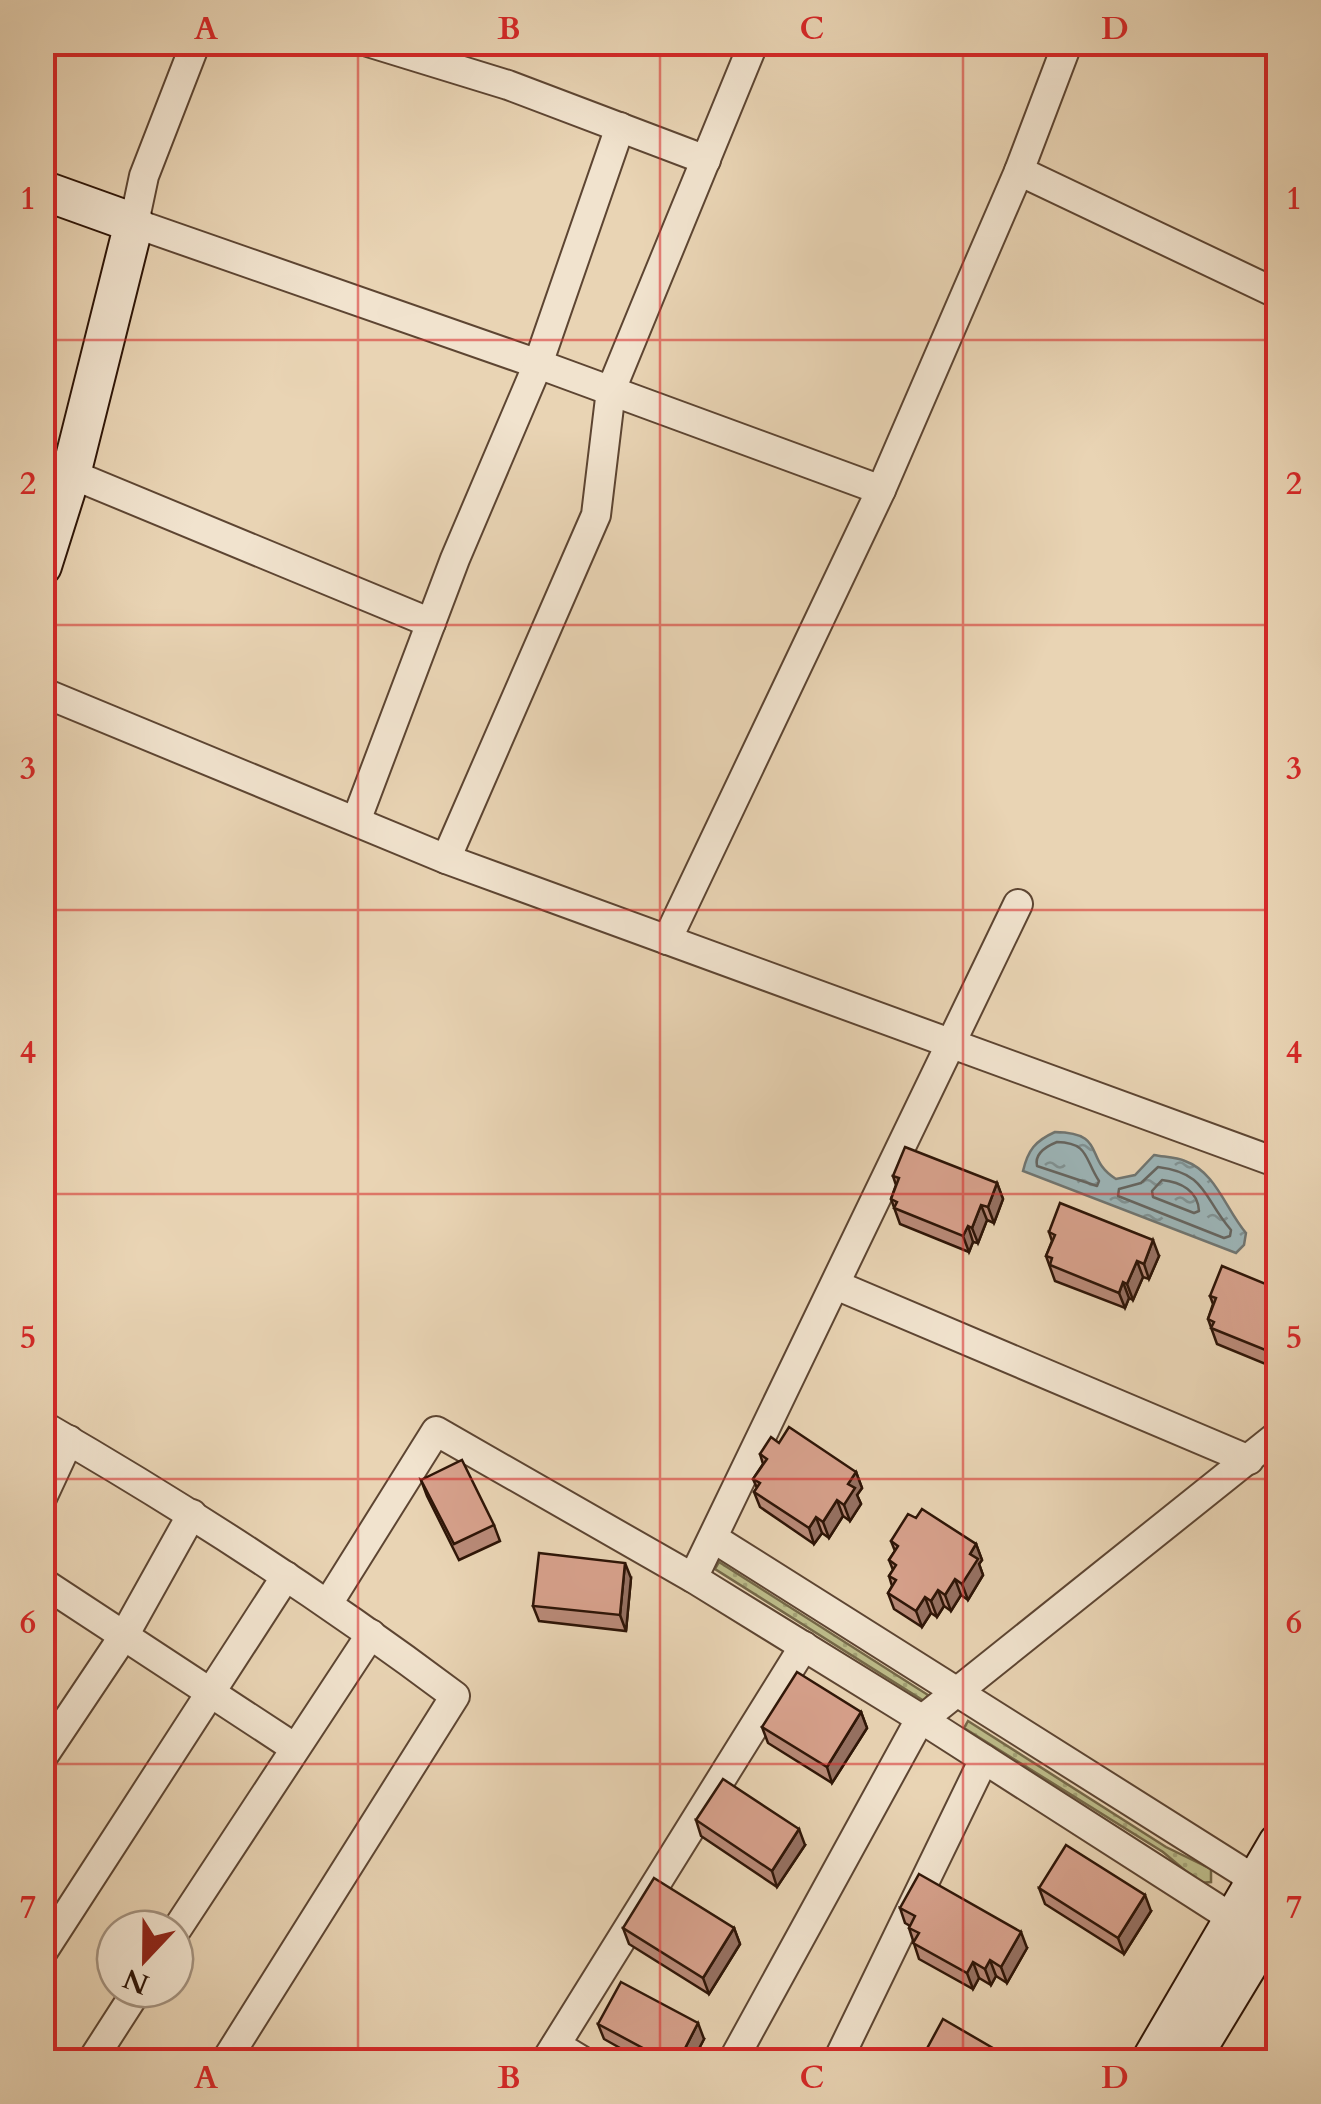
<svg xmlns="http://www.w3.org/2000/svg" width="1321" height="2104" viewBox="0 0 1321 2104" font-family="Cardo,serif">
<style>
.grass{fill:url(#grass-dots);stroke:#756848;stroke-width:2.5}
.water{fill:url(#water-ripples);stroke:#707571;stroke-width:2.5}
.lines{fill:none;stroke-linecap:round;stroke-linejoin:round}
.shore{stroke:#656560;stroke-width:2.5}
.street-casing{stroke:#5d4532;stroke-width:32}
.secondary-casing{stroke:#2e1507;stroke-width:42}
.street{stroke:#f1e3ce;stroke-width:28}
.secondary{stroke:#f1e3ce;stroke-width:38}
.wall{fill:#b98a78;stroke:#2e1507;stroke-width:2.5}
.shaded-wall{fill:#967162;stroke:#2e1507;stroke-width:2.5}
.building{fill:#d7a18c;stroke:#2e1507;stroke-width:2.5}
.grid{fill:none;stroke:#d62828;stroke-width:2.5;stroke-opacity:0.55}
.neatline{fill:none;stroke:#d62828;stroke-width:4}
.grid-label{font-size:32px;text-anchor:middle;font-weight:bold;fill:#d62828}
</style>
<defs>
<pattern id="grass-dots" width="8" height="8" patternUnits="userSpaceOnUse" patternTransform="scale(2.5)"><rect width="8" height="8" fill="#bcbb89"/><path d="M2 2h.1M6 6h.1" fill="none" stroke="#a2a075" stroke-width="1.8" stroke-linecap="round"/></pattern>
<pattern id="water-ripples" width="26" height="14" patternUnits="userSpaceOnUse" patternTransform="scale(2.5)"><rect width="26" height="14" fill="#9cb5b8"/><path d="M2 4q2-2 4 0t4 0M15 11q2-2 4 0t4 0" fill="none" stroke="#809294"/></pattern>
</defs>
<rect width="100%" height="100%" fill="#e9d4b4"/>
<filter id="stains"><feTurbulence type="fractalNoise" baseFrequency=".002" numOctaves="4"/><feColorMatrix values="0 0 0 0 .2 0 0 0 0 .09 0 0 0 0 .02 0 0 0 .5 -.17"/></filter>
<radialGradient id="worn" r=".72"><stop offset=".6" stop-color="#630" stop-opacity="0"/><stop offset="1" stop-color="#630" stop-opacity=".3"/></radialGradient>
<g class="grass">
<polygon points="719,1562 928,1695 924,1701 715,1569"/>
<polygon points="968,1721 1166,1847 1211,1869 1211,1882 1200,1883 1163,1852 964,1728"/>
</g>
<path class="water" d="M1055 1132C1108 1133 1083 1159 1116 1179L1135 1175 1154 1155C1164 1157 1176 1157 1185 1161 1216 1172 1226 1210 1246 1233L1244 1245 1236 1253 1023 1171C1028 1150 1035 1141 1055 1132Z"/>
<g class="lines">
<g class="shore">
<path d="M1057 1142C1089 1143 1084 1158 1099 1181L1097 1186 1037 1166C1034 1153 1047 1146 1057 1142Z"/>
<path d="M1158 1167C1207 1173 1203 1198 1231 1230L1230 1236 1224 1238 1118 1196 1119 1189 1141 1183Z"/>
<path d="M1162 1180C1181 1182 1198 1191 1199 1211L1194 1213 1153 1197 1152 1191Z"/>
</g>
<defs>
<g id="street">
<polyline points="196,42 144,176 134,223 538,364 881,490"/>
<polyline points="368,42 508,85 706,160"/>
<polyline points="1068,42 1019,171 1278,294"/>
<polyline points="71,474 431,623"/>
<polyline points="42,692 446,859 1278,1163"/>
<polyline points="356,821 455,559 538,364 620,127"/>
<polyline points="446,859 596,515 611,390 754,42"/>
<polyline points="667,940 881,490 1019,171"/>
<polyline points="836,1285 1249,1460"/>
<path d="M42 1425C186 1508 323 1597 455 1696L225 2062"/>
<polyline points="42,1498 69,1440"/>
<polyline points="713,1538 1241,1871 1255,1885"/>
<polyline points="693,1578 1018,904"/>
<polyline points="42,1582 295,1748"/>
<polyline points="329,1602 436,1431 693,1578 923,1720 1235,1920"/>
<polyline points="42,1758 125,1634 192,1514"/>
<polyline points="175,1932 371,1634"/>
<polyline points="42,1953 286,1576"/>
<polyline points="556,2045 584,2062"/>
<polyline points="91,2062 138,1989"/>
<polyline points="545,2062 804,1646"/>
<polyline points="732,2062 918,1723 1278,1435"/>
<polyline points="837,2062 984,1759"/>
</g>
<g id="secondary">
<polyline points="42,190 134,223 71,474 42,566"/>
<polyline points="1150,2062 1278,1843"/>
<polyline points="1189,2062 1278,1915"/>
</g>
</defs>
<use href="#street" class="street-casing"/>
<use href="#secondary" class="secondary-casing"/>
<use href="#street" class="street"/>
<use href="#secondary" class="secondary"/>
</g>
<g class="wall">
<polygon points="893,1176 997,1183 1003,1199 994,1223 987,1220 978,1243 973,1242 969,1252 900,1224 891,1199 896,1185"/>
<polygon points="1049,1232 1159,1256 1149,1279 1143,1277 1133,1300 1129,1298 1125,1308 1055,1281 1046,1256 1052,1241"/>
<polygon points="1278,1289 1278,1369 1217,1344 1208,1319 1213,1304 1210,1296"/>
<polygon points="779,1443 856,1472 862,1488 857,1495 861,1504 850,1521 843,1516 829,1538 822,1533 814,1544 760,1507 754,1492 757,1488 753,1479 763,1464 760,1454"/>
<polygon points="421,1480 494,1525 500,1541 459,1560 427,1496"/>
<polygon points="916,1518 976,1544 982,1560 979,1564 983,1575 968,1600 961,1595 951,1611 944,1606 937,1617 931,1613 922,1627 894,1609 888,1593 892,1586 889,1576 893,1570 889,1560 895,1551 891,1541"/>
<polygon points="631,1578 626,1631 539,1621 533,1606"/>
<polygon points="861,1712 867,1728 832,1783 768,1743 762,1727"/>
<polygon points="696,1820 805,1845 777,1887 701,1836"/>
<polygon points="1039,1888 1151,1911 1124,1954 1045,1904"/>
<polygon points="900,1908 1027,1948 1007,1983 996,1976 991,1985 979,1978 973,1989 919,1959 909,1928 910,1926 905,1923"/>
<polygon points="623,1928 734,1928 740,1944 709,1994 629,1944"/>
<polygon points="598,2024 704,2039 692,2062 645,2062 604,2039"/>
<polygon points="924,2054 1017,2062 927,2062"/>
</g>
<g class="shaded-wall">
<polygon points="997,1183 1003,1199 994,1223 988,1207"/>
<polygon points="981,1205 987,1220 978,1243 972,1228"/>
<polygon points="968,1226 973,1242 969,1252 963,1236"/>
<polygon points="1153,1240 1159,1256 1149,1279 1144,1264"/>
<polygon points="1137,1261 1143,1277 1133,1300 1127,1284"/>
<polygon points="1123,1282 1129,1298 1125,1308 1119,1293"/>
<polygon points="856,1472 862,1488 857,1495 861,1504 850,1521 844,1505 848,1484"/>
<polygon points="837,1500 843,1516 829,1538 823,1522"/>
<polygon points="816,1517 822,1533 814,1544 809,1528"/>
<polygon points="976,1544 982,1560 979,1564 983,1575 968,1600 962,1584 970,1554"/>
<polygon points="625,1563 631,1578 626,1631 620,1615"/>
<polygon points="955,1579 961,1595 951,1611 945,1595"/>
<polygon points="938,1590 944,1606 937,1617 931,1601"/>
<polygon points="925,1597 931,1613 922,1627 916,1611"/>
<polygon points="861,1712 867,1728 832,1783 827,1767"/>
<polygon points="799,1829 805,1845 777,1887 772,1871"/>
<polygon points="1145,1895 1151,1911 1124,1954 1118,1938"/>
<polygon points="734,1928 740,1944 709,1994 703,1978"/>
<polygon points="1021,1932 1027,1948 1007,1983 1001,1967"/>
<polygon points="990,1960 996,1976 991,1985 985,1969"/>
<polygon points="973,1962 979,1978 973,1989 967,1973"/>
<polygon points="698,2023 704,2039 692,2062 678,2062"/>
</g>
<g class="building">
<polygon points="905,1147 997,1183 988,1207 981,1205 972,1228 968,1226 963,1236 894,1208 897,1202 891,1199 899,1178 893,1176"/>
<polygon points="1060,1203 1153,1240 1144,1264 1137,1261 1127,1284 1123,1282 1119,1293 1050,1265 1052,1258 1046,1256 1055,1235 1049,1232"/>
<polygon points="1222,1266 1278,1289 1278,1355 1211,1328 1214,1322 1208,1319 1216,1298 1210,1296"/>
<polygon points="789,1427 856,1472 848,1484 855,1488 844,1505 837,1500 823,1522 816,1517 809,1528 754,1492 760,1483 753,1479 767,1459 760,1454 771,1437 779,1443"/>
<polygon points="462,1460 494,1525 454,1544 421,1480"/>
<polygon points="922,1509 976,1544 970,1554 978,1559 962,1584 955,1579 945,1595 938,1590 931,1601 925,1597 916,1611 888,1593 896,1580 889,1576 896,1565 889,1560 898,1546 891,1541 908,1514 916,1518"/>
<polygon points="539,1553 625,1563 620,1615 533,1606"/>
<polygon points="797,1672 861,1712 827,1767 762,1727"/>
<polygon points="723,1779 799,1829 772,1871 696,1820"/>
<polygon points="1066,1845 1145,1895 1118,1938 1039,1888"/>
<polygon points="919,1874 1021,1932 1001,1967 990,1960 985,1969 973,1962 967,1973 913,1943 919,1933 909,1928 915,1916 900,1908"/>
<polygon points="654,1878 734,1928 703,1978 623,1928"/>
<polygon points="621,1982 698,2023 678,2062 669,2062 598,2024"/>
<polygon points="943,2019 1017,2062 938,2062 924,2054"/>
</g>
<path class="grid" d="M358 42V2062M660 42V2062M963 42V2062M42 340H1278M42 625H1278M42 910H1278M42 1194H1278M42 1479H1278M42 1764H1278"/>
<rect width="1321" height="2104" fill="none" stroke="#e9d4b4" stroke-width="110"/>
<g transform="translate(145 1959) rotate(202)"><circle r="48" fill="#f1e3ce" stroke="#a3917e" stroke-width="2.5"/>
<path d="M0-8L18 38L0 25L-18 38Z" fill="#8f2418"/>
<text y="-15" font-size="28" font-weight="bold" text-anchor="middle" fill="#2e1507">N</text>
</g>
<rect x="55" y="55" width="1211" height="1994" class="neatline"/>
<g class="grid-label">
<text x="206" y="39">A</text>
<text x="509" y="39">B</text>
<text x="812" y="39">C</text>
<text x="1115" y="39">D</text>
<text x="28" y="209">1</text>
<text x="1294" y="209">1</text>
<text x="28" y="494">2</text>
<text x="1294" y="494">2</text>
<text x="28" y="779">3</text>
<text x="1294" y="779">3</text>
<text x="28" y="1063">4</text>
<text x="1294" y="1063">4</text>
<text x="28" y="1348">5</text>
<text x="1294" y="1348">5</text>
<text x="28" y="1633">6</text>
<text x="1294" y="1633">6</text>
<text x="28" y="1918">7</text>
<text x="1294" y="1918">7</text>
<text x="206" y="2088">A</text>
<text x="509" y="2088">B</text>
<text x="812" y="2088">C</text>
<text x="1115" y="2088">D</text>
</g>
<rect width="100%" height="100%" filter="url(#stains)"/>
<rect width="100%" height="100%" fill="url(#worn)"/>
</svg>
